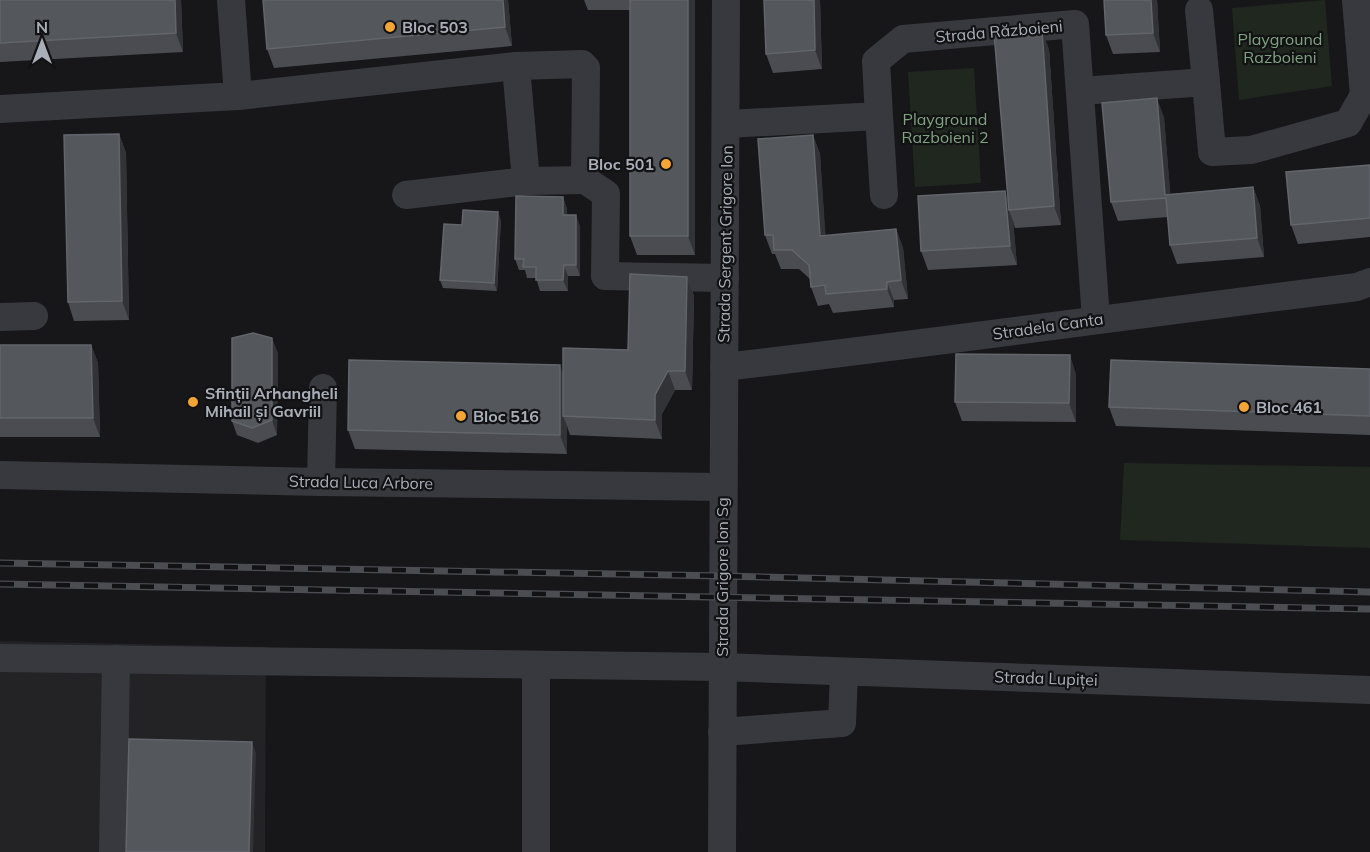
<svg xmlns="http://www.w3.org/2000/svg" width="1370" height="852" viewBox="0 0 1370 852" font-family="Mulish,sans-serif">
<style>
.built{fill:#232326}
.green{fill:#1f271f}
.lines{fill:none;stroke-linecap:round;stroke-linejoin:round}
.minor{stroke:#38393e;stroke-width:28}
.rail-casing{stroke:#4b4d53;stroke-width:7}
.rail{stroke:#121214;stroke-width:4.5;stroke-dasharray:14;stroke-linecap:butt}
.wall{fill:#4a4c51}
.shaded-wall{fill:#313336}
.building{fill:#54575c;stroke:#62656b;stroke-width:1.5}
.poi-dot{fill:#f3a535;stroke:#121214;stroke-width:2}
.labels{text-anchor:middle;stroke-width:4.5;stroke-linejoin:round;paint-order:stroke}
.poi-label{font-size:16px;font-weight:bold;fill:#a9afb9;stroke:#121214;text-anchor:start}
.street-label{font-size:16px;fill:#a9afb9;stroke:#121214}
.park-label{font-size:16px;fill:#80a480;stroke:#121214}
</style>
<rect width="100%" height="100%" fill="#171719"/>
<polygon class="built" points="0,641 266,647 265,852 0,852"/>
<g class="green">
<polygon points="1325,0 1332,86 1239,100 1232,8"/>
<polygon points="974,68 981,183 915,187 908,72"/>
<polygon points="1124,463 1370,467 1370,548 1120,540"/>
</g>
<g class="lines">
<g class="minor">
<polyline points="1199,10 1206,82"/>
<polyline points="516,66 526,181"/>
<polyline points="1081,91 1206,82 1212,152 1251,150 1348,123 1364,95 1356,0"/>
<polyline points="238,96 516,66 582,64 586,68 585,180 606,194 605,276 725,278"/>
<polyline points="0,109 238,96 231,0"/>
<polyline points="879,116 884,195"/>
<polyline points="727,124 879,116 876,61 903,39 1075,24 1096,319"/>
<polyline points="406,195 526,181 585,180"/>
<polyline points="0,317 34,316"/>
<path d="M724 367C935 343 1146 313 1357 287L1370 282"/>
<polyline points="0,475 321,482 723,487"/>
<polyline points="321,482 323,388"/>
<polyline points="0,658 722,667 1370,690"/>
<polyline points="536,666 536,852"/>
<polyline points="722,732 842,723 844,672"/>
<polyline points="113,852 116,659"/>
<polyline points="722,852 726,0"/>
</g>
<defs>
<g id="rail">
<polyline points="0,563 724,576 1370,592"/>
<polyline points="0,584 1370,609"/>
</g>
</defs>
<use href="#rail" class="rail-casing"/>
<use href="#rail" class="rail"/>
</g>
<g class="wall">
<polygon points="0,0 181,0 183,52 0,62"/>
<polygon points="508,0 512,46 274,68 267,49"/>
<polygon points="584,0 695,0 695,255 637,255 630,236 630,10 588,10"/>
<polygon points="820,0 822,69 773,73 766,54"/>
<polygon points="1104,0 1157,0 1160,52 1113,54 1106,35"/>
<polygon points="1049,49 1061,225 1015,228 1013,221 1017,265 928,270 921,251 1008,200"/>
<polygon points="1164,117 1170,194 1253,187 1260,206 1264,257 1177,264 1170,245 1168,217 1118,221 1111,202"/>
<polygon points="119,134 126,153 129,320 74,321 68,302"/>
<polygon points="813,135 820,154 825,236 896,229 903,248 908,299 894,300 894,307 833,313 829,304 818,306 811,287 810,279 799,269 781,269 775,254 772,254 765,235"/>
<polygon points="1370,165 1370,237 1298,244 1291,225"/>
<polygon points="563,197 567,209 567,215 580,226 580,276 568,276 568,291 540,291 536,278 527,278 525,270 519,270 515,259"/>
<polygon points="501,220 497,291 443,288 440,280 462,225"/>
<polygon points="687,277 694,296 692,390 675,390 662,414 662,439 570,435 567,426 567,454 355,449 348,430 563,374 628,350"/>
<polygon points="0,345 91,345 98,363 100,437 0,437"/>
<polygon points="278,353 277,435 258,443 237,435 232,421"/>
<polygon points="1370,369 1370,435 1116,426 1109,407"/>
<polygon points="1076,374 1076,422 962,421 955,402"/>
</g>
<g class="shaded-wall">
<polygon points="175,0 181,0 183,52 176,33"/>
<polygon points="503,0 508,0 512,46 505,27"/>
<polygon points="688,0 695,0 695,255 688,236"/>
<polygon points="814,0 820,0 822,69 815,50"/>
<polygon points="1151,0 1157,0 1160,52 1153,33"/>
<polygon points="1042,30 1049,49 1061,225 1054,206"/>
<polygon points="1157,98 1164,117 1172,213 1165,195"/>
<polygon points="119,134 126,153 129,320 122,301"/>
<polygon points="813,135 820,154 827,255 820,236"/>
<polygon points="1253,187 1260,206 1264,257 1257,238"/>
<polygon points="1005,191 1011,209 1009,210 1013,221 1017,265 1010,246"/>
<polygon points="563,197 567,209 568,226 563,215"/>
<polygon points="498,212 501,220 497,291 494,283"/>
<polygon points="576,215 580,226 580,276 576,265"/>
<polygon points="896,229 903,248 908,299 901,280"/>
<polygon points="564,265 568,276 568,291 563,280"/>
<polygon points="687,277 694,296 692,390 685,371"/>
<polygon points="887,282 894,300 894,307 887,289"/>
<polygon points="272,338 278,353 277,435 272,420"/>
<polygon points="91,345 98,363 100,437 93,418"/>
<polygon points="1070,355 1076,374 1076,422 1069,403"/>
<polygon points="560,365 567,384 563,416 567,426 567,454 560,435"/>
<polygon points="668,371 675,390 662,414 662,439 655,420 655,395"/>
<polygon points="252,742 256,753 253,852 249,852"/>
</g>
<g class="building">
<polygon points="0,0 175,0 176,33 0,43"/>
<polygon points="263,0 503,0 505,27 267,49"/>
<rect x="630" y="0" width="58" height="236"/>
<polygon points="764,0 814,0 815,50 766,54"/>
<polygon points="1104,0 1151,0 1153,33 1106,35"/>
<polygon points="1042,30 1054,206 1009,210 994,33"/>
<polygon points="1157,98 1165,195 1253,187 1257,238 1170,245 1166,198 1111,202 1102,103"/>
<polygon points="119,134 122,301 68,302 64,135"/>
<polygon points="813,135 820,236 896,229 901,280 887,282 887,289 826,294 825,285 811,287 809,265 792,250 774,250 773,235 765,235 758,139"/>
<polygon points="1370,165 1370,218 1291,225 1286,172"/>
<polygon points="1005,191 1010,246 921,251 918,196"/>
<polygon points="516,196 563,197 563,215 576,215 576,265 564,265 563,280 536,280 536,267 523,267 524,259 515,259"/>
<polygon points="463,210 498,212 494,283 440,280 444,224 462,225"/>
<polygon points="630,274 687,277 685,371 668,371 655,395 655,420 563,416 563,348 628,350"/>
<polygon points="253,333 272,338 272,420 252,428 232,421 232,338"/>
<polygon points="0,345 91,345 93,418 0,418"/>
<polygon points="956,354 1070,355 1069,403 955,402"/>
<polygon points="349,360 560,365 560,435 348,430"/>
<polygon points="1111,360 1370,369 1370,416 1109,407"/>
<polygon points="129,739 252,742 249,852 126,852"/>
</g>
<g class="poi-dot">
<circle cx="390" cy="27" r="6"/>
<circle cx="666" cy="164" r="6"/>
<circle cx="193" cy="402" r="6"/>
<circle cx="1244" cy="407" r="6"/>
<circle cx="461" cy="416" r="6"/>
</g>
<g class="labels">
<g class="poi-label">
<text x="402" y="33">Bloc 503</text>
<text x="654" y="170" text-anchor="end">Bloc 501</text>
<text x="205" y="399">Sfinții Arhangheli<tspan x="205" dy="18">Mihail și Gavriil</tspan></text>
<text x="1256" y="413">Bloc 461</text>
<text x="473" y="422">Bloc 516</text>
</g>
<g class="street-label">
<text transform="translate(999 31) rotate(-5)" y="6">Strada Războieni</text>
<text transform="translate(725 244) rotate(-89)" y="6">Strada Sergent Grigore Ion</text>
<text transform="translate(1048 326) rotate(-8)" y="6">Stradela Canta</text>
<text transform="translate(361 482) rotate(1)" y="6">Strada Luca Arbore</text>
<text transform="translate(722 577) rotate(-90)" y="6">Strada Grigore Ion Sg</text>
<text transform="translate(1046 678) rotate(2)" y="6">Strada Lupiței</text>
</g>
<g class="park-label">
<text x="1280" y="45">Playground<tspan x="1280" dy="18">Razboieni</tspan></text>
<text x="945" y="125">Playground<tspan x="945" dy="18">Razboieni 2</tspan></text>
</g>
</g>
<g transform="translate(42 42)" stroke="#121214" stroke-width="4.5" paint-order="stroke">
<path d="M0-4.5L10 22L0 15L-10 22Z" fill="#a9afb9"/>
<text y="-9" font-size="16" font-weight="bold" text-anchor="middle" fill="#a9afb9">N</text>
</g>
</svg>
